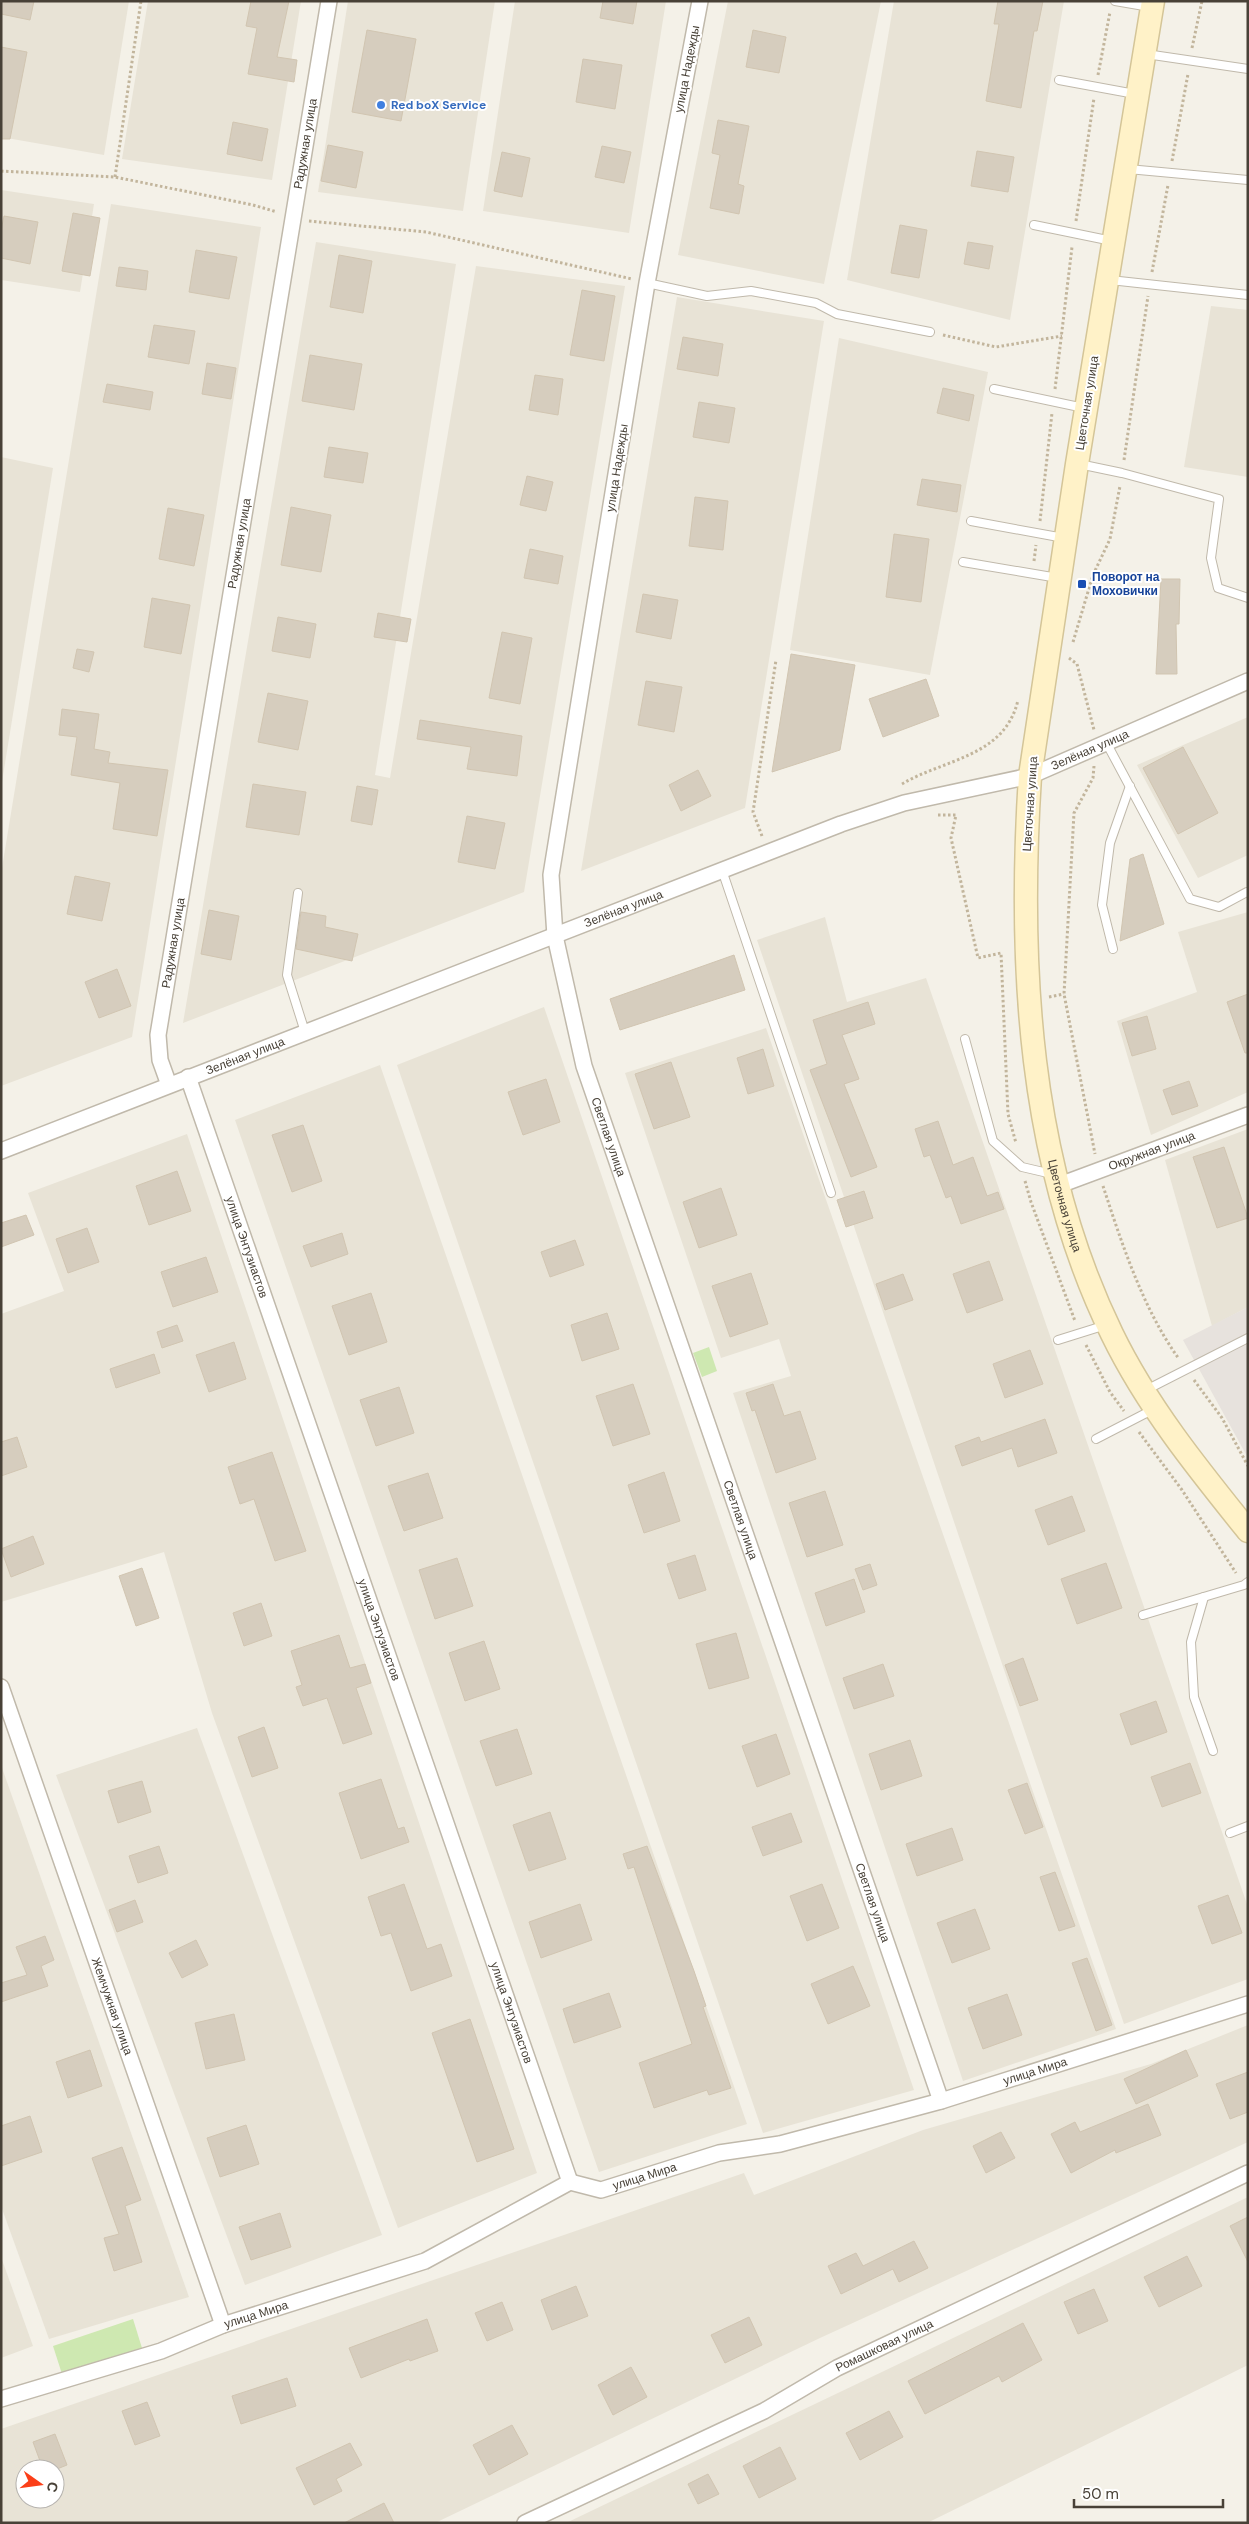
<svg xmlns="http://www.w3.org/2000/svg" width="1249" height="2524" viewBox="0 0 1249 2524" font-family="'DM Sans',sans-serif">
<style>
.residential{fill:#e8e3d6;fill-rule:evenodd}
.industrial{fill:#e7e2dd}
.green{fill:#cee8b1}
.building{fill:#d6cdbe;stroke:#d1c5b1}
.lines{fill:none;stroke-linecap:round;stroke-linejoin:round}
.service-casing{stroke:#c0b9ab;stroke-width:10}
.minor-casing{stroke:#c0b9ab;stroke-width:18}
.secondary-casing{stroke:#d4c598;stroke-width:25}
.path{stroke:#c2b59c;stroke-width:3;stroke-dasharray:2.5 2.5;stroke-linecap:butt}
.service{stroke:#fff;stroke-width:8}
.minor{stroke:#fff;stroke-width:15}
.secondary{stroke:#fff2c8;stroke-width:22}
.shop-dot{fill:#3f7fe0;stroke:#fff;stroke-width:2}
.transit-dot{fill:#1a4fb4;stroke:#fff;stroke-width:2}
.labels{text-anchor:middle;stroke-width:4;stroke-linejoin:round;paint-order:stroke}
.street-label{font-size:12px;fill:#484137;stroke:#fff}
.shop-label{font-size:12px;font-weight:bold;fill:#366cbe;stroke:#fff;text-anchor:start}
.transit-label{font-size:12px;font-weight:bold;fill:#164399;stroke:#fff;text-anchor:start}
</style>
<rect width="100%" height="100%" fill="#f4f1e8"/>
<g class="residential">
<polygon points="1,1 129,1 104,155 1,137"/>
<polygon points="148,1 301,1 272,180 122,159"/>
<polygon points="348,1 495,1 463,211 318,192"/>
<polygon points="515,1 666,1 629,233 483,211"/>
<polygon points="728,1 881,1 824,284 678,255"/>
<polygon points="894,1 1064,1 1010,320 847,280"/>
<polygon points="1,190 94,204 80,292 1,280"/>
<polygon points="111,204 261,227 132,1037 1,1086 1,874"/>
<polygon points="316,242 456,264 375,775 390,778 476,266 625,286 524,892 183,1023"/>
<polygon points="677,297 824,321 745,808 581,871"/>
<polygon points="1211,306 1248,310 1248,477 1184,467"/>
<polygon points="839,338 988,372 930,675 790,650"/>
<polygon points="1,457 53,468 1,788"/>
<polygon points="1248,717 1248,855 1198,878 1137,765"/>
<polygon points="1248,912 1248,1092 1151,1135 1117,1021 1197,992 1178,932"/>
<polygon points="825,917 847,1002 926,978 1248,1907 1248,1979 1124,2024 757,940"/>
<polygon points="544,1007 914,2090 763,2133 397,1065"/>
<polygon points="766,1028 1116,2029 963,2081 733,1393 791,1376 779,1339 721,1358 625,1073"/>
<polygon points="380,1065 747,2124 599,2172 235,1120"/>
<polygon points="1248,1129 1248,1307 1212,1326 1165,1160"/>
<polygon points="187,1134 537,2173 398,2228 212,1713 164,1552 1,1602 1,1314 64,1291 28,1193"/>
<polygon points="197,1728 382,2235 245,2285 56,1775"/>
<polygon points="1,1765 189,2297 49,2339 1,2206"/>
<path d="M1248 2025V2142L820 2338 435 2523H1V2429L744 2173 754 2195 923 2130 1151 2064ZM25 2469H55V2499H25Z"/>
<polygon points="1248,2197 1248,2365 927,2523 566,2523"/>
<polygon points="1,2257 33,2346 1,2358"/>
</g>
<polygon class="industrial" points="1248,1307 1248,1458 1183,1340"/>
<g class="green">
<polygon points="709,1347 717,1371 702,1377 693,1353"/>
<polygon points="133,2319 142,2348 62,2374 53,2346"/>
</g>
<g class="building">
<polygon points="1,1 34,1 30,20 1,14"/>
<polygon points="251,1 289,1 277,57 297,60 294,82 248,74 257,28 246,26"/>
<polygon points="603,1 637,1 633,24 600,18"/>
<polygon points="998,1 1043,1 1037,31 1034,31 1021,108 986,101 999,24 994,24"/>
<polygon points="367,30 416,39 401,121 352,112"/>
<polygon points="753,30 786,37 779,73 746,67"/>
<polygon points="1,47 27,52 10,139 1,139"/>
<polygon points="583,59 622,65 615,109 576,102"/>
<polygon points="718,120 749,126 738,184 744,186 739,214 710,208 720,155 712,153"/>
<polygon points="233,122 268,129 262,161 227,154"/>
<polygon points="328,145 363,152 356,188 321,181"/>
<polygon points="602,146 631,152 624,183 595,177"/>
<polygon points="977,151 1014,157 1008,192 971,186"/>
<polygon points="502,152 530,158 522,197 494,191"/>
<polygon points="73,213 100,218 90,276 62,271"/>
<polygon points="4,216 38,222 30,264 1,258 1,231"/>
<polygon points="900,225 927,230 919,278 891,273"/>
<polygon points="968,242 993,246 989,269 964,264"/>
<polygon points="196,250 237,257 229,299 189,292"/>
<polygon points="339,255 372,261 363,313 330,307"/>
<polygon points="119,267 148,271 146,290 116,286"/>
<polygon points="582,290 615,296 604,361 570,355"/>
<polygon points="154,325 195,331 189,364 148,357"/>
<polygon points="683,337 723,344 718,376 677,369"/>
<polygon points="310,355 362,364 354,410 302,401"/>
<polygon points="207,363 236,368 231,399 202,394"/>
<polygon points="535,375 563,379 558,415 529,410"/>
<polygon points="107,384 153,392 150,410 103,402"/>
<polygon points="943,388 974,395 969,421 937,413"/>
<polygon points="699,402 735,408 729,443 693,437"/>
<polygon points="329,447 368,453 363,483 324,477"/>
<polygon points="527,476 553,482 546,511 520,505"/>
<polygon points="922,479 961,485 957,512 917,505"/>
<polygon points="695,497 728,501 723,550 689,546"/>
<polygon points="291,507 331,515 321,572 281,565"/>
<polygon points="168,508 204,515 194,566 159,559"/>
<polygon points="894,534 929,539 921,602 886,597"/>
<polygon points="530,549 563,556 558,584 524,578"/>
<polygon points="1161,579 1180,579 1179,624 1176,624 1177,674 1156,674"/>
<polygon points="643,594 678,600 671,639 636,632"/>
<polygon points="152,598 190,605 181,654 144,647"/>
<polygon points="378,613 411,619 407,642 374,637"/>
<polygon points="278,617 316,624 310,658 272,651"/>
<polygon points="502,632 532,638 520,704 489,698"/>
<polygon points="77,649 94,652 89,672 73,668"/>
<polygon points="791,654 855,665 840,750 772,772"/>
<polygon points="926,679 939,716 883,737 869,699"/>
<polygon points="646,681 682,687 674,732 638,725"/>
<polygon points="268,693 308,701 298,750 258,742"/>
<polygon points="62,709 99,714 94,749 110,752 108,763 168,770 157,836 113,829 120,783 71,775 77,737 59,735"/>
<polygon points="420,720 522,736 517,776 467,769 471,747 417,739"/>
<polygon points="1183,747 1218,813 1178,834 1143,768"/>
<polygon points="698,770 711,796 681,811 669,785"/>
<polygon points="253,784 306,792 299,835 246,827"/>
<polygon points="357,786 378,790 372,825 351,821"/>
<polygon points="467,816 505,823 495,869 458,862"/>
<polygon points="1143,854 1164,924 1120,941 1130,859"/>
<polygon points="75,876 110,883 102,921 67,914"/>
<polygon points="209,910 239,916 231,960 201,954"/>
<polygon points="301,912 326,916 325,927 358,934 352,961 296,949"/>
<polygon points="734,955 745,990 620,1030 610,999"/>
<polygon points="117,969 131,1006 99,1018 85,982"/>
<polygon points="1248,994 1248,1053 1245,1053 1227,1002"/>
<polygon points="868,1002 875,1024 842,1035 859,1079 844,1084 877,1167 851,1177 810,1070 827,1064 813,1020"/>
<polygon points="1147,1016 1156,1049 1132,1056 1122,1023"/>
<polygon points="763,1049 774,1086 748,1094 737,1058"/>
<polygon points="671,1062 690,1117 654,1129 635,1074"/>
<polygon points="546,1079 560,1122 523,1135 508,1092"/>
<polygon points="1189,1081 1198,1106 1172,1115 1163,1090"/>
<polygon points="938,1121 953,1165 973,1157 987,1196 998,1192 1004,1209 961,1224 951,1196 946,1198 930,1155 924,1157 915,1129"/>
<polygon points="303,1125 322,1181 292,1192 272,1135"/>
<polygon points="1224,1147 1248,1218 1217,1228 1193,1157"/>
<polygon points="177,1171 191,1211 149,1225 136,1186"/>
<polygon points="721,1188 737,1235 699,1248 683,1202"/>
<polygon points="864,1191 873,1218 846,1227 837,1200"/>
<polygon points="26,1215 34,1235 1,1247 1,1223"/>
<polygon points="87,1228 99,1262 68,1273 56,1239"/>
<polygon points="342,1233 348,1254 311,1267 303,1246"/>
<polygon points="575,1240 584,1265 550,1277 541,1252"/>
<polygon points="206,1257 218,1292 173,1307 161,1272"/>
<polygon points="989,1261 1003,1300 967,1313 953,1274"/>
<polygon points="751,1273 768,1324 730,1337 712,1286"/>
<polygon points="903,1274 913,1300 885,1310 876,1284"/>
<polygon points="371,1293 387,1342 349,1355 332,1306"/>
<polygon points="607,1313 619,1349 582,1361 571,1325"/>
<polygon points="177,1325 183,1341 162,1348 157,1332"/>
<polygon points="234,1342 246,1379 209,1392 196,1355"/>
<polygon points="1030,1350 1043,1384 1005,1398 993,1364"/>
<polygon points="154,1354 160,1373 116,1388 110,1369"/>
<polygon points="633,1384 650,1434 613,1446 596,1396"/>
<polygon points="773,1384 784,1416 800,1411 816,1459 776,1473 755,1410 752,1411 746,1393"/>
<polygon points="399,1387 414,1433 376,1446 360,1400"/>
<polygon points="1045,1419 1057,1453 1018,1467 1012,1448 962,1466 955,1446 979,1437 981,1442"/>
<polygon points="17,1437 27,1467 1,1476 1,1442"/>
<polygon points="272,1452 306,1551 275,1561 254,1499 240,1504 228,1467"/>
<polygon points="664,1472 680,1521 644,1533 628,1485"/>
<polygon points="428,1473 443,1518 404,1531 388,1486"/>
<polygon points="825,1491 843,1545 807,1557 789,1503"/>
<polygon points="1072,1496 1085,1531 1048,1545 1035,1510"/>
<polygon points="33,1536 44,1564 11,1577 1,1549"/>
<polygon points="695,1555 706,1590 679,1599 667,1564"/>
<polygon points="457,1558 473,1606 435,1619 419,1570"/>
<polygon points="1106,1563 1122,1608 1077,1624 1061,1579"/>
<polygon points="870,1564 877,1585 863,1590 855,1569"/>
<polygon points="142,1568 159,1618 136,1626 119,1576"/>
<polygon points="854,1579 865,1612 826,1626 815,1593"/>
<polygon points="261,1603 272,1636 244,1646 233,1613"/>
<polygon points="736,1633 749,1678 709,1689 696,1644"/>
<polygon points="339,1635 350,1668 365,1664 371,1683 356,1688 372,1734 343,1744 327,1698 303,1706 296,1687 302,1685 291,1651"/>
<polygon points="484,1641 500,1689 465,1701 449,1653"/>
<polygon points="1023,1658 1038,1700 1020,1706 1005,1665"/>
<polygon points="883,1664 894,1696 854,1709 843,1678"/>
<polygon points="1156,1701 1167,1732 1131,1745 1120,1714"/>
<polygon points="264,1727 278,1768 252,1777 238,1737"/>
<polygon points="517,1729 532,1774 496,1786 480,1741"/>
<polygon points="776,1734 790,1774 757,1787 742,1746"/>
<polygon points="910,1740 922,1776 881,1790 869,1754"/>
<polygon points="1190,1763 1201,1793 1162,1807 1151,1777"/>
<polygon points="381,1779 398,1829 404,1827 409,1842 361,1859 339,1793"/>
<polygon points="142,1781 151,1812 118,1823 108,1791"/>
<polygon points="1027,1783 1043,1827 1025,1834 1008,1790"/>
<polygon points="550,1812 566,1859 529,1871 513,1825"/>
<polygon points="791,1813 802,1842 763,1856 752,1827"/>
<polygon points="952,1828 963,1860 917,1876 906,1844"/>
<polygon points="159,1846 168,1873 138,1883 129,1856"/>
<polygon points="647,1846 694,1971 706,2006 703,2007 731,2088 709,2095 707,2090 654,2108 639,2063 692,2044 634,1867 628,1869 623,1854"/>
<polygon points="1055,1872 1075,1926 1059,1931 1040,1877"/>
<polygon points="404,1884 427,1949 441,1944 452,1976 411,1991 391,1933 381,1936 368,1897"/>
<polygon points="822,1884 839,1928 807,1941 790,1896"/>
<polygon points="1228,1895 1242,1933 1212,1944 1198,1906"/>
<polygon points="135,1900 143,1922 117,1932 109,1910"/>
<polygon points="580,1904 592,1940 541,1958 529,1922"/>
<polygon points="975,1909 990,1949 952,1963 937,1923"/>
<polygon points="45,1936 54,1960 41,1966 48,1986 1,2002 1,1983 27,1975 16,1947"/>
<polygon points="196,1940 208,1965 182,1978 169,1953"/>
<polygon points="1087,1958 1112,2025 1096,2031 1072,1963"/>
<polygon points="853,1966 870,2006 828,2024 811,1984"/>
<polygon points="609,1993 621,2027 574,2043 563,2009"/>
<polygon points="1007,1994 1022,2035 983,2049 968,2008"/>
<polygon points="234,2014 245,2060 206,2069 195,2023"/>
<polygon points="470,2019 514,2149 477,2162 432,2033"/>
<polygon points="90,2050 102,2086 68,2098 56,2062"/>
<polygon points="1186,2050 1198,2076 1136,2104 1124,2079"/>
<polygon points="1248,2072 1248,2112 1230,2119 1216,2084"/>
<polygon points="1148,2104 1161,2135 1116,2153 1115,2150 1071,2173 1051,2134 1075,2122 1080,2132"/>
<polygon points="30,2116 42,2152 1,2166 1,2126"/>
<polygon points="246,2125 259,2164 220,2177 207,2138"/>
<polygon points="1001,2132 1015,2158 986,2173 973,2146"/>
<polygon points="122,2147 141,2200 125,2206 142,2262 114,2271 104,2238 119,2234 92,2158"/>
<polygon points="280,2213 291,2247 251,2260 239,2227"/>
<polygon points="1248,2217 1248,2262 1230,2226"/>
<polygon points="914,2241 928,2268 899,2282 893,2269 841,2294 828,2266 856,2253 863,2266"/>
<polygon points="1187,2256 1202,2286 1159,2307 1144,2277"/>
<polygon points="576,2286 588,2316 552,2330 541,2300"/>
<polygon points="1094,2289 1108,2321 1078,2334 1064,2302"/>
<polygon points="502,2302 513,2330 487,2341 475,2313"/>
<polygon points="749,2317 762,2345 725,2363 711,2335"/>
<polygon points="427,2319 438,2351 410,2361 409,2359 361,2378 349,2348"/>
<polygon points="1023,2323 1042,2360 1002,2382 999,2376 925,2414 908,2381"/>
<polygon points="631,2367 647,2397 613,2415 598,2385"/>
<polygon points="287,2378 296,2406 241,2424 232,2396"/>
<polygon points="147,2402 160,2436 135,2445 122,2411"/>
<polygon points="889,2411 903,2437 860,2460 846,2433"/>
<polygon points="512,2425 528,2454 489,2475 473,2445"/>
<polygon points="55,2434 67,2465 57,2469 43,2469 33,2442"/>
<polygon points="350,2443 362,2465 336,2479 342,2491 314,2505 296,2468"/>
<polygon points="780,2447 796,2479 759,2498 743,2466"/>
<polygon points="708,2474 719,2494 698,2504 688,2484"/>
<polygon points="384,2503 394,2523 344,2523"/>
</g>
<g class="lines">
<defs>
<g id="service">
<polyline points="1115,1 1150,7"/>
<polyline points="1146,54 1248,69"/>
<polyline points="1059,80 1135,94"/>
<polyline points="1128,169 1248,180"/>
<polyline points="1034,225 1112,241"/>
<polyline points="1110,280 1248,295"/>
<polyline points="647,283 707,296 751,291 816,303 837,314 930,332"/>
<polyline points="994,389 1084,408"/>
<polyline points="1079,464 1122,473 1219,499 1211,558 1218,588 1248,598"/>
<polyline points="971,521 1064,538"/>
<polyline points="963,562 1058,578"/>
<polyline points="1107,744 1190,899 1219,907 1247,892"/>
<polyline points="722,870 831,1193"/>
<polyline points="298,893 287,975 305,1032"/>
<polyline points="1113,949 1102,905 1110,843 1130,786"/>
<polyline points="965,1039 993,1141 1022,1167 1052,1174"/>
<polyline points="1058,1340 1106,1325"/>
<polyline points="1146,1390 1248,1338"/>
<polyline points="1096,1439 1154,1409"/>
<polyline points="1204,1597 1191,1642 1194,1697 1213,1751"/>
<polyline points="1143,1615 1244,1585 1248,1582"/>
<polyline points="1230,1833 1248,1826"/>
</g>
<g id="minor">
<path id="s1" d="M700 1 647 283 551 875 555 936 584 1066 941 2101"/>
<path id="s2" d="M188 1077 570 2182"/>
<path id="s3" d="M169 1085 160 1060 158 1035 329 1"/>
<path id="s4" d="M1 1151 841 824 904 803 1030 776 1248 681"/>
<path id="s5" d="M1057 1186 1248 1115"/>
<path id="s6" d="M1 1687 223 2325"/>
<path id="s7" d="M1 2399 161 2351 223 2325 425 2261 570 2182 601 2190 719 2153 780 2144 941 2101 1248 2004"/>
<path id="s8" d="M525 2523 764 2411 837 2368 1248 2173"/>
</g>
<g id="secondary">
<path id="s9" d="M1153 1 1077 464 1030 776C1018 964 1028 1162 1112 1334 1147 1406 1198 1469 1248 1531"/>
</g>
</defs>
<use href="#service" class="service-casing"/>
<use href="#minor" class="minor-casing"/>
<use href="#secondary" class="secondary-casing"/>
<g class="path">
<polyline points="1192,48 1202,1"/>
<polyline points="1098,75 1110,12"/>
<polyline points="1172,161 1188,74"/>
<polyline points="1,171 115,177 253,205 277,212"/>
<polyline points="115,177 141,1"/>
<polyline points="309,221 426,232 632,279"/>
<polyline points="1076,221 1094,98"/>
<polyline points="1152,272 1168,185"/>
<polyline points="943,335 996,347 1062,336"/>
<polyline points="1055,389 1072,247"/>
<polyline points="1124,460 1148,296"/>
<polyline points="1040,521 1052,413"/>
<polyline points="1034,561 1036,545"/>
<polyline points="1073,642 1093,575 1110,539 1120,486"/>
<polyline points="1069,658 1077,664 1094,730"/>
<polyline points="1094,766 1093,778 1074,813 1064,994 1095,1154"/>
<path d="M902 784C944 759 1005 757 1018 700"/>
<polyline points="938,815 956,815 951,838 978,958 1001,953 1008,1114 1016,1143"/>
<polyline points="762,836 753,812 776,660"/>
<polyline points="1049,997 1064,994"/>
<polyline points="1025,1181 1031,1202 1075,1321"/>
<path d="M1103 1186C1122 1244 1143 1309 1179 1359"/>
<polyline points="1086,1345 1110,1392 1124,1411"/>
<polyline points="1194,1380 1222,1418 1248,1466"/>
<polyline points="1139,1432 1182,1490 1236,1573"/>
</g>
<use href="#service" class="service"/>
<use href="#minor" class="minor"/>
<use href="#secondary" class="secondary"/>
</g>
<circle class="shop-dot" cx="381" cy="105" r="5"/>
<rect class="transit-dot" x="1077" y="579" width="10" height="10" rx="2.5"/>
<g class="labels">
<g class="street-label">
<text transform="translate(687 69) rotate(-79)" y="4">улица Надежды</text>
<text dy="4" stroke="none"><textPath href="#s3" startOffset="955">Радужная улица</textPath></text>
<text transform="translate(1087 403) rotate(-81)" y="4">Цветочная улица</text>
<text transform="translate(617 468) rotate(-81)" y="4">улица Надежды</text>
<text dy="4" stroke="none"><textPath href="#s3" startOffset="550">Радужная улица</textPath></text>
<text dy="4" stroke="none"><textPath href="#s4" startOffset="1162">Зелёная улица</textPath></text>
<text transform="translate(1030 804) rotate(-86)" y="4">Цветочная улица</text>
<text dy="4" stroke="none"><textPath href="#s4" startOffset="668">Зелёная улица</textPath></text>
<text dy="4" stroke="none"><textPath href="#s3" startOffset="145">Радужная улица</textPath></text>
<text dy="4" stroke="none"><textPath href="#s4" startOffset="262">Зелёная улица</textPath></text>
<text dy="4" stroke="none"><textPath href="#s1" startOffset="1156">Светлая улица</textPath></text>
<text dy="4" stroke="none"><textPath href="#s5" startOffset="101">Окружная улица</textPath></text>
<text dy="4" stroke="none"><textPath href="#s9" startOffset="1218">Цветочная улица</textPath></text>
<text dy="4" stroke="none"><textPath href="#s2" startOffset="180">улица Энтузиастов</textPath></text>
<text dy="4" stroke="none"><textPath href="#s1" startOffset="1561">Светлая улица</textPath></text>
<text dy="4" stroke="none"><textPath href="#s2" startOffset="585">улица Энтузиастов</textPath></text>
<text dy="4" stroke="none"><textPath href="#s1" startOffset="1966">Светлая улица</textPath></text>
<text dy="4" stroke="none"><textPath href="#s6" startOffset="338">Жемчужная улица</textPath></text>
<text dy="4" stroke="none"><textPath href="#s2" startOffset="990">улица Энтузиастов</textPath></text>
<text dy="4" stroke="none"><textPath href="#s7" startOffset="1094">улица Мира</textPath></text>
<text dy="4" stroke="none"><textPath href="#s7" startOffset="689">улица Мира</textPath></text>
<text dy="4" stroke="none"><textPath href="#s7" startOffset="269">улица Мира</textPath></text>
<text dy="4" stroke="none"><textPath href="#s8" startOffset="401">Ромашковая улица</textPath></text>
</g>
<g class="shop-label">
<text x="391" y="109">Red boX Service</text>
</g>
<g class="transit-label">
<text x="1092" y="581">Поворот на<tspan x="1092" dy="14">Моховички</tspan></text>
</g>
</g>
<rect width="1249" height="2524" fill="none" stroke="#484137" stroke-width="5"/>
<g transform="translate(40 2484) rotate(104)"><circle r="24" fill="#ffffff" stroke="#b6b3af"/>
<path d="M0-4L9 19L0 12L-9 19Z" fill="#fb3f19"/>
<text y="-8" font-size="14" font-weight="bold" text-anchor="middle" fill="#484137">С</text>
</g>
<path d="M1074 2499v8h149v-8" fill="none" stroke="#484137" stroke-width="2.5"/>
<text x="1082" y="2499" font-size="15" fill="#484137" stroke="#ffffff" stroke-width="4" paint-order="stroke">50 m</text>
</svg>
